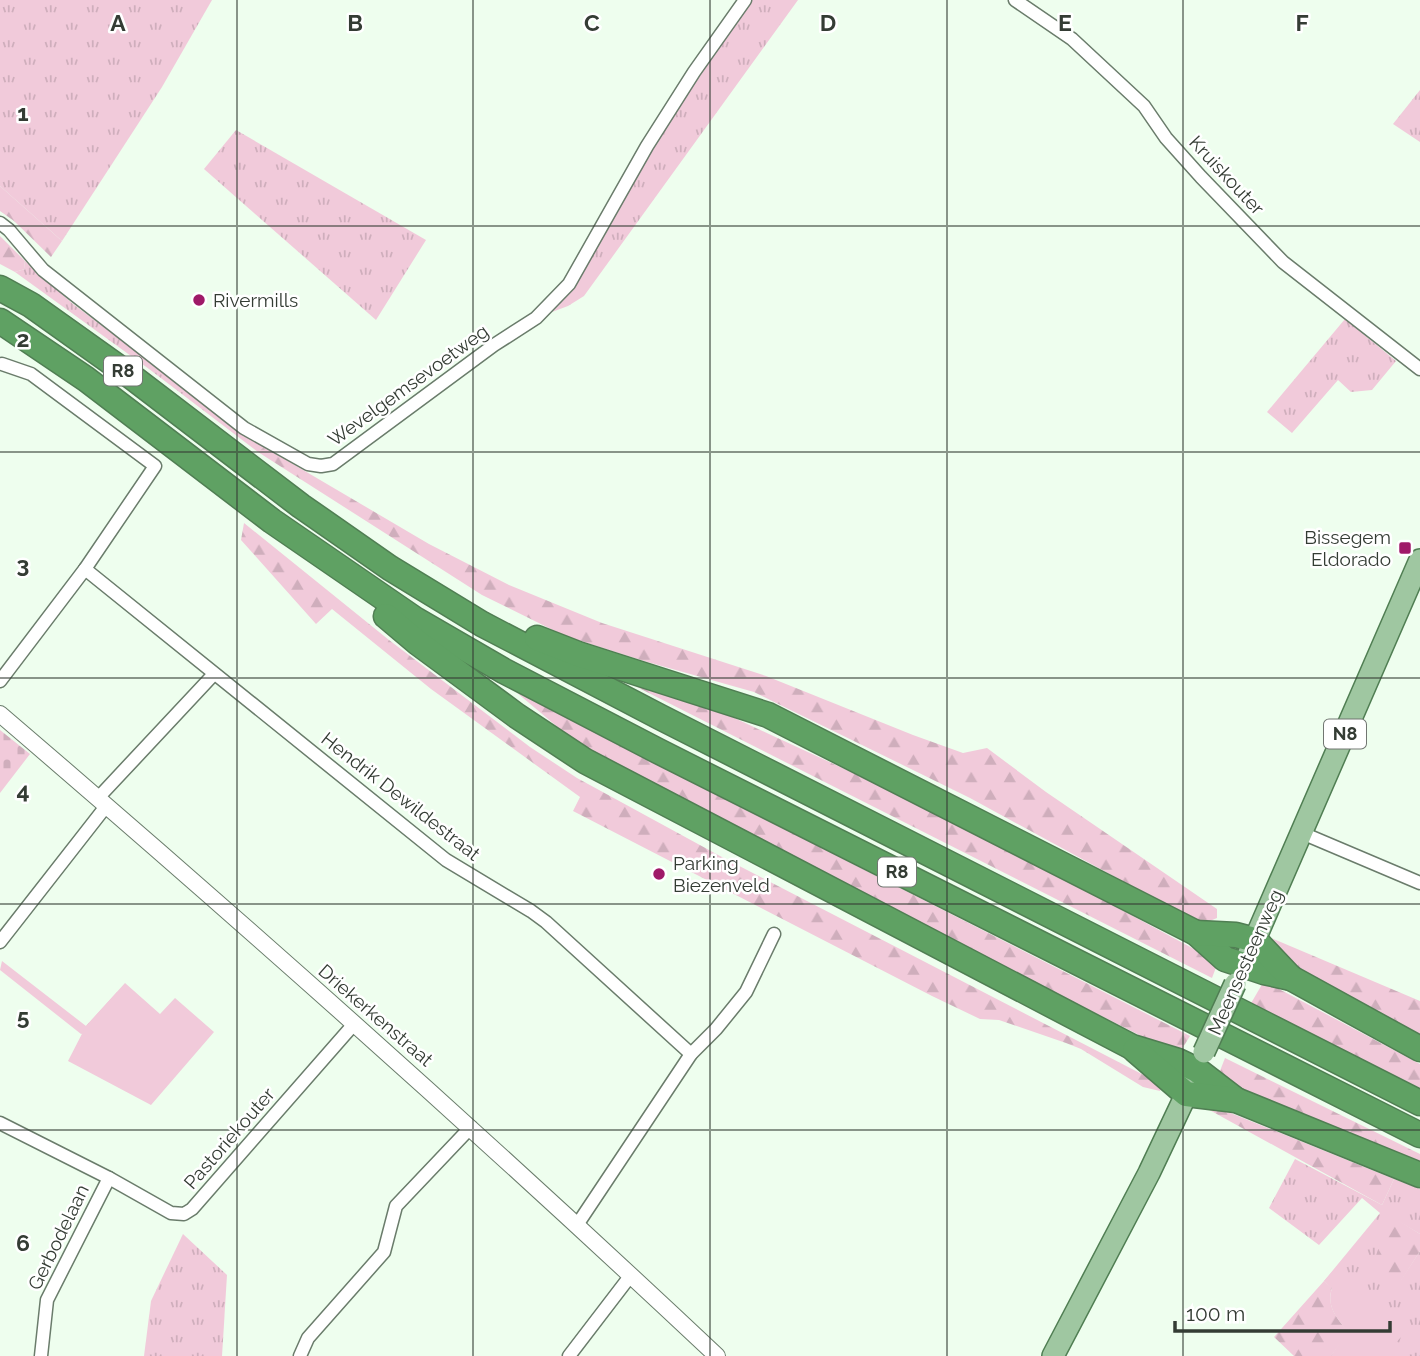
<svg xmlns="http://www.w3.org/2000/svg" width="1420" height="1356" viewBox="0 0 1420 1356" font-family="Raleway,sans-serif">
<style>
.grass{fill:url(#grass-tufts)}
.forest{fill:url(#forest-firs)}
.cemetery{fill:url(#cemetery-stones)}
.park{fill:#f1cada}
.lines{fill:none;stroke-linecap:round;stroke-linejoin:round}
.minor-casing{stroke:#6a7c6b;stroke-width:15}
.tertiary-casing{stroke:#6a7c6b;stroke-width:18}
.primary-casing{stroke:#507e53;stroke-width:24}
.motorway-casing{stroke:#507e53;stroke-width:27}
.minor{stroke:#fff;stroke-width:12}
.tertiary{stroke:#fff;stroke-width:16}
.primary{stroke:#9fc7a1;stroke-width:21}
.motorway{stroke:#5fa163;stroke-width:24}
.primary-bridge-casing{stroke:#507e53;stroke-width:24;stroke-linecap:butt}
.primary-bridge{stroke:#9fc7a1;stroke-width:21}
.grid{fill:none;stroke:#343c34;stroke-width:2;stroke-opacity:0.55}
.poi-dot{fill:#9f1968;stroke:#fff;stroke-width:2.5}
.labels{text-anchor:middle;stroke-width:5;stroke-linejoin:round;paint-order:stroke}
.shield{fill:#fff;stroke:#717671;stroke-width:2}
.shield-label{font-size:18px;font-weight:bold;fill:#343c34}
.street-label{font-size:19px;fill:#343c34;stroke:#fff}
.poi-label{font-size:19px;fill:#343c34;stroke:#fff;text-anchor:start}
.grid-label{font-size:23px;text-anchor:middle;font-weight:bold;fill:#343c34;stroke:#fff;stroke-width:5;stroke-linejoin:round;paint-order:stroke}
</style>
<defs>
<pattern id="grass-tufts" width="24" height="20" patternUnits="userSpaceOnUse" patternTransform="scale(1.75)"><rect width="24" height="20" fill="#f1cada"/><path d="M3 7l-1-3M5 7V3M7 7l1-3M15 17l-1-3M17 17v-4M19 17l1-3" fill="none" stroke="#cfaebc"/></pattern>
<pattern id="forest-firs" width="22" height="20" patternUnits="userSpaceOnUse" patternTransform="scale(1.75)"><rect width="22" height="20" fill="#f1cada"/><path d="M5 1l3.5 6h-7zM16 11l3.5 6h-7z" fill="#cfaebc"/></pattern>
<pattern id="cemetery-stones" width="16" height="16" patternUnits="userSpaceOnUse" patternTransform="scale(1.75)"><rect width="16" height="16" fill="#f1cada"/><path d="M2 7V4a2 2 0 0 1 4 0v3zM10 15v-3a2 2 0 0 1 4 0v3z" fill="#cfaebc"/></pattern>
</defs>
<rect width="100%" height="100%" fill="#eefeee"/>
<g class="grass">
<polygon points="0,0 212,0 162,87 62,241 0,186"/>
<polygon points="752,0 798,0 584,296 568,306 552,312 566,297 671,118"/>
<polygon points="1420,90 1420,142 1393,124"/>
<polygon points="236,130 426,240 376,320 204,169"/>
<polygon points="24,260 73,304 264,447 258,452 149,369 15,272 25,269"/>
<polygon points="1345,319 1396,361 1372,390 1351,392 1338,380 1292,433 1267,412"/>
<polygon points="2,961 86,1026 117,992 121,996 92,1031 81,1034 0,970"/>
<polygon points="1295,1159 1382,1205 1394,1179 1420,1189 1420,1234 1393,1218 1401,1280 1420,1251 1420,1356 1331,1356 1348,1332 1332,1288 1324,1281 1380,1213 1362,1198 1319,1245 1269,1208"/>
<polygon points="183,1234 227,1275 222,1356 144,1356 151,1301"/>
</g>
<g class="forest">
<polygon points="0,186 62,241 51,257 14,221 0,211"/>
<polygon points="0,236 24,260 25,269 15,272 0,264"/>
<polygon points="264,447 429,544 509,585 602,623 766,676 913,735 963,753 987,748 1046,792 1217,909 1217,918 1205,923 1139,890 970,798 754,692 644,661 565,636 482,595 258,452"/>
<polygon points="244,523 389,640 530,747 577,778 720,856 1163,1085 1160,1091 1143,1087 1081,1049 1066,1043 999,1020 980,1019 932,996 573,811 580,797 431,689 332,609 316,624 241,540"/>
<polygon points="631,684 728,715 961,823 1218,962 1212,978"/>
<polygon points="516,692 1190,1036 1182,1049 1167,1049 714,821 573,740"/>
<polygon points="1269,937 1420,1001 1420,1035 1276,955"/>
<polygon points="1264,981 1420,1064 1420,1088 1250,1005"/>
<polygon points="1225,1058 1420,1154 1420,1166 1283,1111 1218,1076"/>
<polygon points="1211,1105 1394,1179 1382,1205 1204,1107"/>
<polygon points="1393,1217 1420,1234 1420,1251 1401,1281 1372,1265"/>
<path d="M1324 1281 1332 1288C1326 1306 1337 1319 1349 1332L1331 1356H1294L1274 1337Z"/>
</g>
<polygon class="cemetery" points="0,730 30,754 0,793"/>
<g class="park">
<polygon points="125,983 160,1014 175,998 214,1032 151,1105 68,1061 86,1026"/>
<path d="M1334 1270 1404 1334 1383 1356H1331L1348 1332C1337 1318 1326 1307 1332 1288L1324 1281Z"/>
</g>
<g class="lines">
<defs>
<g id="minor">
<polyline points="1015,0 1072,39 1144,106 1166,138 1201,177 1283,262 1420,369"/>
<polyline points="0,223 9,230 43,270 244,428 308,464 321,466 333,464 494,345 536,318 569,284 647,146 694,72 745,0"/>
<polyline points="85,569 446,860 531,911 546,922 691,1054"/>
<polyline points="0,681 85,569 155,466 31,374 2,364"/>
<polyline points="98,798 214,674"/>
<polyline points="1302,833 1420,883"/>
<polyline points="0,942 107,805"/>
<polyline points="0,1123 109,1178 171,1213 184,1214 192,1209 354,1024"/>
<polyline points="577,1225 691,1054 716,1029 746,992 774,934"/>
<polyline points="41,1356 47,1300 109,1178"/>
<polyline points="300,1356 308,1338 384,1252 396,1206 471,1127"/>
<polyline points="569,1356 631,1275"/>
</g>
<path id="tertiary" d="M0 714C244 923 483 1136 717 1356"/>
<g id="primary">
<polyline points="1249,953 1420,560"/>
<polyline points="1053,1356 1149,1173 1193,1080"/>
</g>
<g id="motorway">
<polyline points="0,288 31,305 132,377 301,506 390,568 482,624 660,717 1420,1103"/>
<polyline points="0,321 86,379 272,521 416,620 504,671 658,751 1420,1135"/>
<polyline points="386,616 418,643 517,716 585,761 1132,1047 1178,1061 1197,1070 1236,1100"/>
<polyline points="537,638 578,654 768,715 1196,933 1225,959 1264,972 1291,978"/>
<polyline points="1196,933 1236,935 1255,940 1291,978 1420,1049"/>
<polyline points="1135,1050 1186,1094 1236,1100 1420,1175"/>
</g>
</defs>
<use href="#minor" class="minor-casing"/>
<use href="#tertiary" class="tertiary-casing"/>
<use href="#primary" class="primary-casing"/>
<use href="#motorway" class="motorway-casing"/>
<use href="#minor" class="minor"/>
<use href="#tertiary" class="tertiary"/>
<use href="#primary" class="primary"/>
<use href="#motorway" class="motorway"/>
<defs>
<polyline id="primary-bridge" points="1204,1052 1235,984"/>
</defs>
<use href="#primary-bridge" class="primary-bridge-casing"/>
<use href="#primary-bridge" class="primary-bridge"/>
</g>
<path class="grid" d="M237 0V1356M473 0V1356M710 0V1356M947 0V1356M1183 0V1356M0 226H1420M0 452H1420M0 678H1420M0 904H1420M0 1130H1420"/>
<g class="poi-dot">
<circle cx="199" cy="300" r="7"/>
<rect x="1398" y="541" width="14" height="14" rx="3.5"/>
<circle cx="659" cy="874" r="7"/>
</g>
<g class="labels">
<g class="shield">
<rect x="104" y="356.5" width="38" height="29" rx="5"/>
<rect x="1324" y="719.5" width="42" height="29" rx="5"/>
<rect x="878" y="857.5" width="38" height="29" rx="5"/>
</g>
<g class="shield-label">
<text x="123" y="377">R8</text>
<text x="1345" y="740">N8</text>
<text x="897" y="878">R8</text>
</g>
<g class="street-label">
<text transform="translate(1227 175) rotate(47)" y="7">Kruiskouter</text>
<text transform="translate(408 385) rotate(-36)" y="7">Wevelgemsevoetweg</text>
<text transform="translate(401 796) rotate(38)" y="7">Hendrik Dewildestraat</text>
<text transform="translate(1245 962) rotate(-66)" y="7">Meensesteenweg</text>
<text transform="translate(376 1015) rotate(41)" y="7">Driekerkenstraat</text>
<text transform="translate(229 1138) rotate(-49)" y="7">Pastoriekouter</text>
<text transform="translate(58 1237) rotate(-64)" y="7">Gerbodelaan</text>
</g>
<g class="poi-label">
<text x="213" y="307">Rivermills</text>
<text x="1391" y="544" text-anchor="end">Bissegem<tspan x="1391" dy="22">Eldorado</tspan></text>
<text x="673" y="870">Parking<tspan x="673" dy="22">Biezenveld</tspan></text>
</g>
</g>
<g class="grid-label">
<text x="118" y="31">A</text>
<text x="355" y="31">B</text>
<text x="592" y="31">C</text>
<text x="828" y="31">D</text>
<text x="1065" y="31">E</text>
<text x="1302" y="31">F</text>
<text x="23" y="121">1</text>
<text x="23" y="347">2</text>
<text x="23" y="573">3</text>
<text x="23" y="799">4</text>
<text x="23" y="1025">5</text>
<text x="23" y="1251">6</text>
</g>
<path d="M1175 1321v10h215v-10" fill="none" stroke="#343c34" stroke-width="3.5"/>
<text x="1186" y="1321" font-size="21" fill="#343c34" stroke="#ffffff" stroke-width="5" paint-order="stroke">100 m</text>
</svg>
